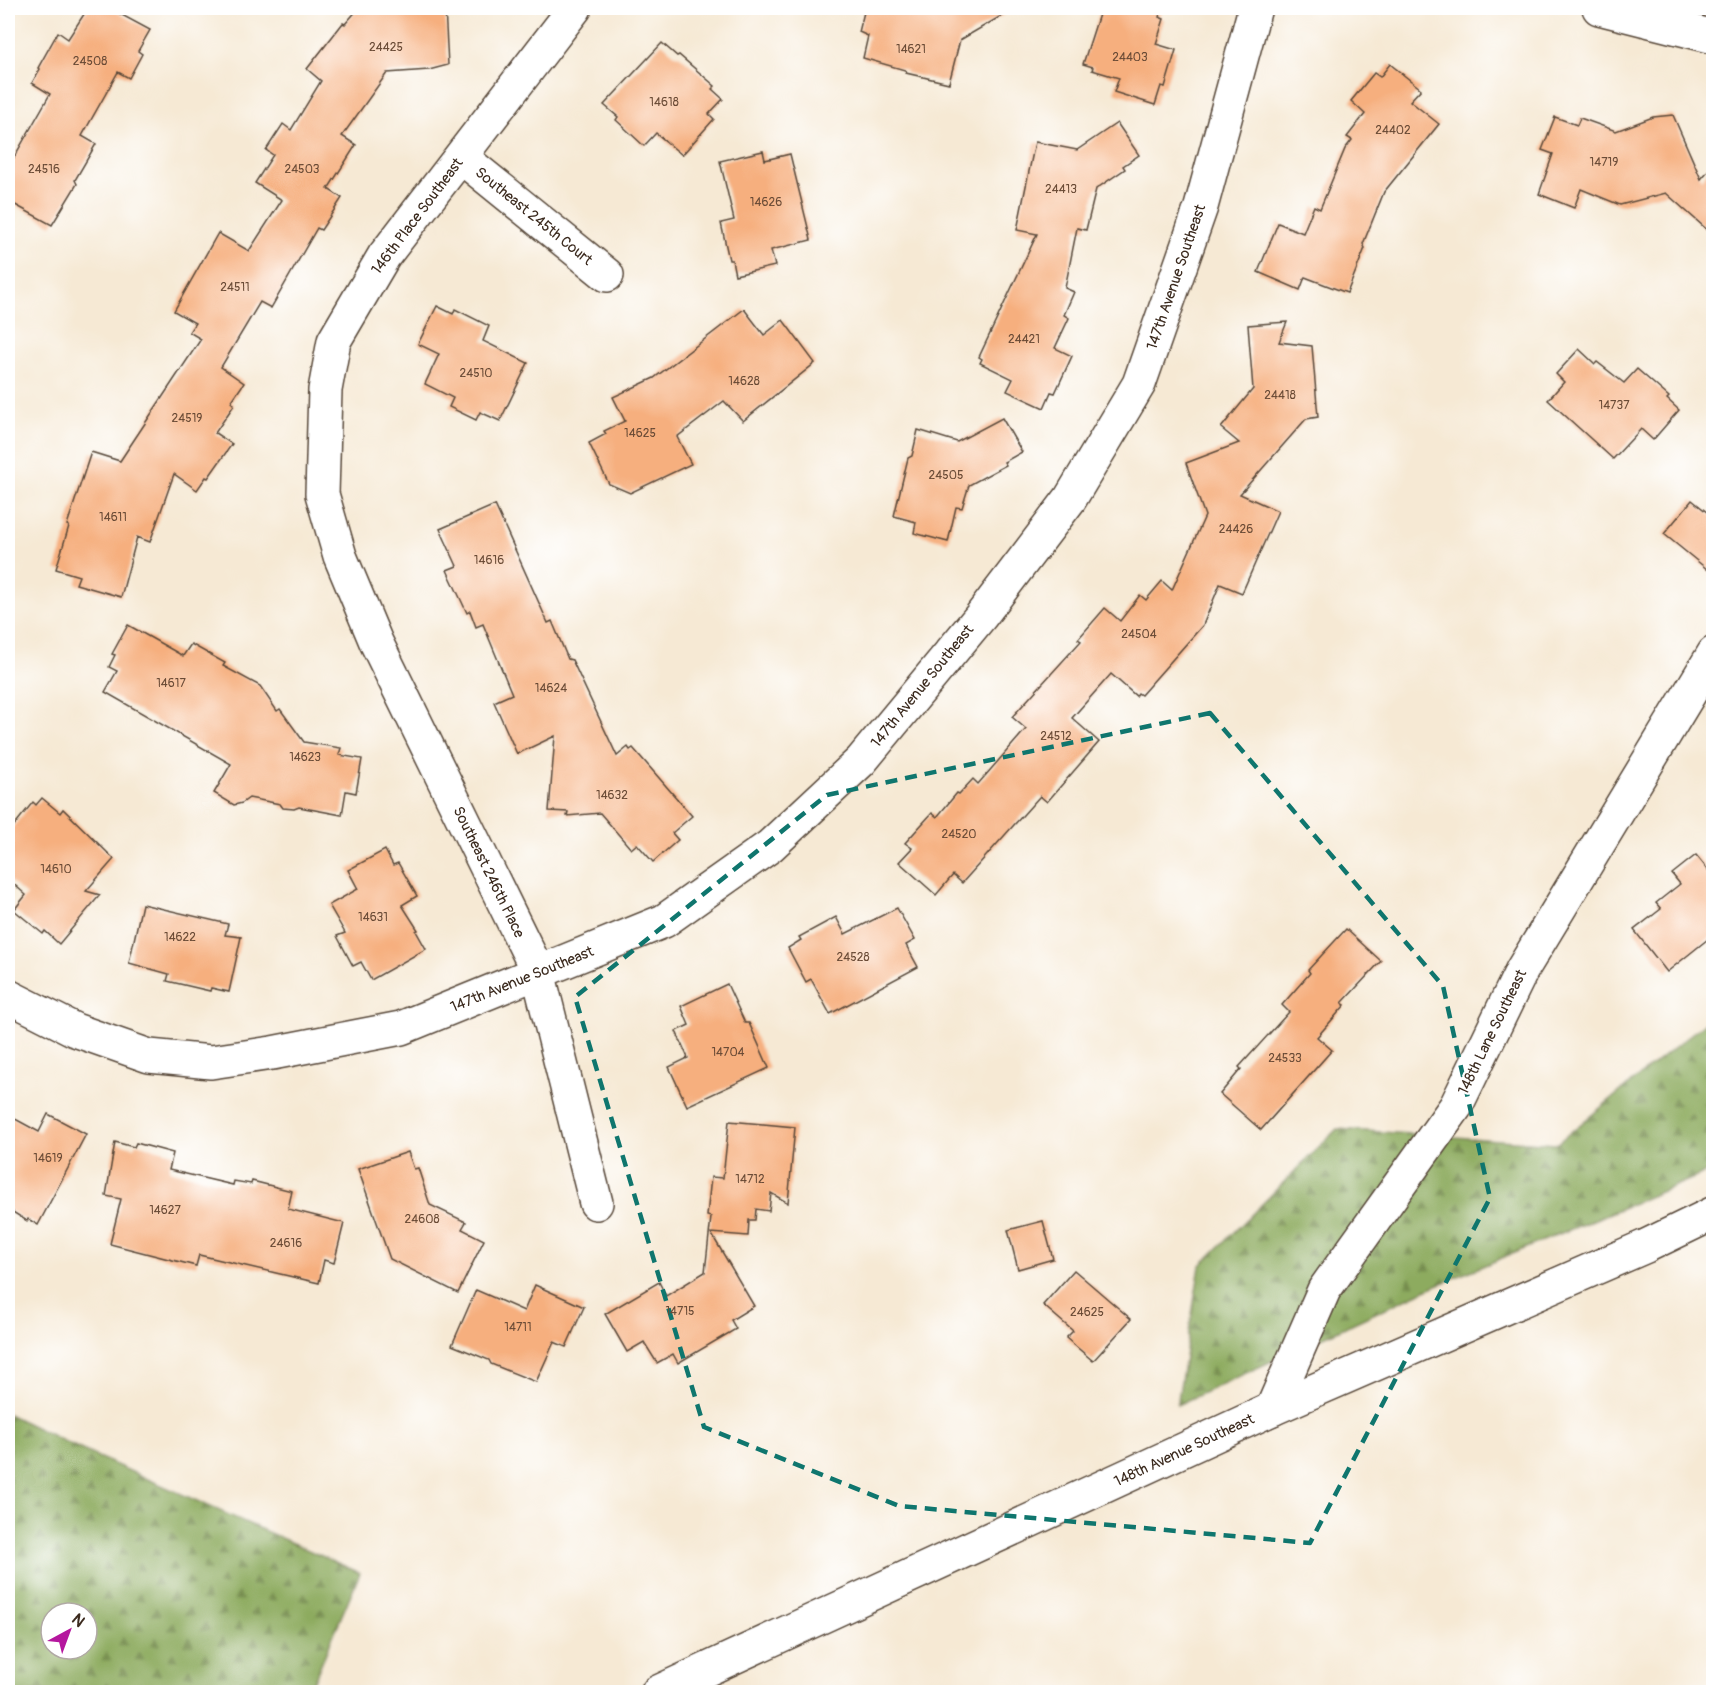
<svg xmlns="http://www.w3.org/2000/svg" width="1721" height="1700" viewBox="0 0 1721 1700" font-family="Pangolin,sans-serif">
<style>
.forest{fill:url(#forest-firs);stroke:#646a3e;stroke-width:1.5;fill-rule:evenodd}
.building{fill:#f6af7e}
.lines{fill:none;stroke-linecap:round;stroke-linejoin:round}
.minor-casing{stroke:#574739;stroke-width:36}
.minor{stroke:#fff;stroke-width:33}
.marked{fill:none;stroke:#0f766e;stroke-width:4.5;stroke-dasharray:12 8;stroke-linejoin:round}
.labels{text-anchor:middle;stroke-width:4.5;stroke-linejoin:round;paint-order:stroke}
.number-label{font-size:12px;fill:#6a4b36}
.street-label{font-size:15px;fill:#3b2a1e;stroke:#fff}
</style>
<defs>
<pattern id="forest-firs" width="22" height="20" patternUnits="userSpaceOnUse" patternTransform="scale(1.5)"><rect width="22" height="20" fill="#8dab5e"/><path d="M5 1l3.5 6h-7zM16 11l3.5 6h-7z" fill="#748b4d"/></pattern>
</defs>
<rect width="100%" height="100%" fill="#fff"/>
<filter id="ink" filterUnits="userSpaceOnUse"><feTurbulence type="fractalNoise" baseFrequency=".0167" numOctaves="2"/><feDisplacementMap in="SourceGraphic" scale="12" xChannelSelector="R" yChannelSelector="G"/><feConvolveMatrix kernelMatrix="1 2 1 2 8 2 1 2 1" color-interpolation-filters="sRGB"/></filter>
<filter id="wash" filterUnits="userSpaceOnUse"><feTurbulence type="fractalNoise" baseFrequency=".008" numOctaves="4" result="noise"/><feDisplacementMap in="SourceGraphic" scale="24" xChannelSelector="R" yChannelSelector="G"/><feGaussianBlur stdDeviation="1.35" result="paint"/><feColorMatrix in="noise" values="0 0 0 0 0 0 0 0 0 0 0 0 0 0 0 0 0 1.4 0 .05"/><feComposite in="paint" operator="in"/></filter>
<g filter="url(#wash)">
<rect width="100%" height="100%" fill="#f6e9d4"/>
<g class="forest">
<polygon points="1713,1016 1713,1170 1425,1290 1177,1405 1200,1266 1337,1129 1556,1144"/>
<path d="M8 1414 80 1449 360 1573 309 1692H8ZM51 1613H87V1649H51Z"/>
</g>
<g id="blocks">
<g class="building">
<polygon points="88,8 109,8 150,30 138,51 142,54 129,78 118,72 82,136 96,144 75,180 77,184 52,225 8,201 8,168 50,94 32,83 40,69 38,68 58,32 68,39"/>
<polygon points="359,8 445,8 448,65 429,70 387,73 342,136 356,145 328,189 342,198 321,230 317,228 271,308 260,302 221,367 244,383 231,402 234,405 215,433 232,444 208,478 206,477 197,490 174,474 150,542 137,537 121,597 76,584 79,576 56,569 69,526 67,525 91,452 120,461 201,339 189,332 195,323 174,311 218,233 249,251 282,200 255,183 273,155 266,150 283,124 291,130 321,81 307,69 343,23 345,24"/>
<polygon points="865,8 1015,8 960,40 949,83 906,73 905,70 863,58 868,36 859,32"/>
<polygon points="1101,8 1162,8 1159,17 1164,19 1156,44 1176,50 1165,87 1161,86 1155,105 1114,92 1119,78 1092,70 1093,67 1083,64"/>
<polygon points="662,43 677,56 679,55 715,86 712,89 723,99 709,114 714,119 682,155 656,133 644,146 616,120 618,117 604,105"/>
<polygon points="1390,64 1421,89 1410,101 1439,124 1384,192 1363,244 1365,248 1347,293 1305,277 1300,290 1258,272 1278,223 1303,233 1314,206 1320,209 1345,149 1352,140 1347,137 1365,114 1351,101 1374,73 1380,77"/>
<polygon points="1673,115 1701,179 1713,165 1713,235 1666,193 1620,205 1581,189 1574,208 1539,194 1553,154 1542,150 1555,117 1577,125 1580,118 1616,131 1653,117"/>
<polygon points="1117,123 1139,155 1123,166 1125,169 1096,189 1086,230 1077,228 1065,288 1074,292 1064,315 1069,318 1055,348 1072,356 1055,393 1051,392 1044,408 1007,391 1013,379 980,363 982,359 979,357 1037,234 1017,230 1035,142 1077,150"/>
<polygon points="763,151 765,160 790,154 811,240 771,250 775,266 735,275 732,260 729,260 721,223 734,220 720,161"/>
<polygon points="437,306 453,314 455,309 489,326 483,341 528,363 500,421 480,412 476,420 449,407 453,398 425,384 439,354 418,344"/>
<polygon points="744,309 764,335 783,320 815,363 743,421 724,401 677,437 691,464 630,493 609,484 589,443 606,434 604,431 625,421 613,397 654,378"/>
<polygon points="1287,322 1279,342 1312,346 1318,417 1306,419 1240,494 1278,511 1242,593 1220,584 1203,625 1141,695 1138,693 1136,696 1111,674 1072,718 1099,742 1047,802 1040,796 962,883 953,875 936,895 899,862 912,848 905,843 932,813 937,817 957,793 959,794 973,779 978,784 1026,729 1012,717 1081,641 1078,639 1105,608 1120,621 1140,595 1146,600 1162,581 1172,590 1205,516 1186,463 1239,443 1221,428 1253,389 1248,325"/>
<polygon points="1579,349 1595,364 1597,362 1624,383 1637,369 1669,397 1667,399 1679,410 1653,440 1641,429 1613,459 1548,400 1564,382 1556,374"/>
<polygon points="1002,418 1022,452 1004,462 1006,465 969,485 962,508 956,507 948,542 914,533 916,522 894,516 908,458 912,456 918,430 957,442"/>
<polygon points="1692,500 1713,517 1713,574 1664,534"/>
<polygon points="495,505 548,623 552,621 568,659 572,660 617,756 628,747 630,750 633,748 692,816 672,833 678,840 653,862 637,844 631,849 600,813 567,816 568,812 549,811 555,736 517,754 494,702 512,694 483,624 476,627 470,611 467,613 447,570 457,566 440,529"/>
<polygon points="128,625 183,656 191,644 225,663 223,666 260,686 277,711 280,709 304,742 341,748 339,755 362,759 356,793 346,791 342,815 299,807 294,809 283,808 280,804 249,798 242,803 234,805 214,793 231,764 105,692 117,671 109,667 115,655 112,654"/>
<polygon points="42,798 60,813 63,809 114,859 86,891 100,895 59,944 45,931 43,934 14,910 26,895 8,879 8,833 33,802 36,805"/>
<polygon points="385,850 393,865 398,863 417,896 402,905 418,930 416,931 426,949 371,980 361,962 353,966 337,936 345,933 329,905 358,889 348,870"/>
<polygon points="1696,855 1713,876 1713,935 1667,972 1634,930 1661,909 1656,903 1680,884 1672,874"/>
<polygon points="142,904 228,924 225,935 241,937 229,992 211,988 210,991 167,981 169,974 129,963"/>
<polygon points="897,908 915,940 906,945 918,967 830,1014 811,979 806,982 788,948 801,940 799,937 836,917 845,934"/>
<polygon points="1346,929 1381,961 1342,1003 1345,1005 1317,1037 1332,1050 1261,1130 1220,1094 1241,1069 1239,1067 1289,1012 1282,1005 1310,973 1308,970"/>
<polygon points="727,984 745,1023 749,1023 769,1068 687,1106 669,1067 688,1058 676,1031 689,1025 681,1006"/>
<polygon points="48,1114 86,1134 38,1225 28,1219 27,1221 8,1209 8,1115 39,1132"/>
<polygon points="729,1121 795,1127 788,1203 771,1193 769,1211 756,1209 755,1220 749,1220 748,1236 711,1233 754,1306 731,1320 736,1329 678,1363 673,1354 657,1363 644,1342 627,1352 605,1314 659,1282 666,1296 705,1272 711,1217 707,1216 711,1177 723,1178"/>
<polygon points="115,1142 134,1147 136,1143 173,1153 169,1170 233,1185 234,1181 251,1184 252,1181 292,1191 288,1209 344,1223 334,1263 324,1260 319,1283 199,1255 196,1266 110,1244 121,1199 106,1196"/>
<polygon points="408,1152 414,1169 418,1168 430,1205 466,1222 462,1229 484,1240 458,1293 390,1259 358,1169"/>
<polygon points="1043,1221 1053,1259 1018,1269 1008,1230"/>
<polygon points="1074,1270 1131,1319 1093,1361 1066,1338 1073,1331 1043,1305"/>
<polygon points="535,1285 584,1307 566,1347 554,1342 536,1382 491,1364 489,1360 452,1345 476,1290 524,1311"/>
</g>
</g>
</g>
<g filter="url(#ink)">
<use href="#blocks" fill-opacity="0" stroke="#574739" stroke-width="1.5"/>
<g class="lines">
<defs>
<g id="minor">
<polyline points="575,8 384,256 334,341 325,390 322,494 340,556 376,642 538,972 596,1203"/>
<polyline points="1599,8 1714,37"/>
<polyline points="461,157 607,275"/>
<polyline points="8,996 75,1030 149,1056 211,1062 272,1053 401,1028 664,921 770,846 861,761 981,616 1070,499 1139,384 1201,207 1255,8"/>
<polyline points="1272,1409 1324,1290 1456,1106 1522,970 1714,653"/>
<polyline points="658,1692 1272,1409 1646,1246 1714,1213"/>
</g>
</defs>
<use href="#minor" class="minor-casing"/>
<use href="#minor" class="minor"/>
</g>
</g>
<path class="marked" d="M1210 713 1443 986 1490 1198 1310 1543 899 1506 704 1427 575 997 827 795Z"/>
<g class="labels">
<g class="number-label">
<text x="386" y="51">24425</text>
<text x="911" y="53">14621</text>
<text x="1130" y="61">24403</text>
<text x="90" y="65">24508</text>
<text x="664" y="106">14618</text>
<text x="1393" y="134">24402</text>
<text x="1604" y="166">14719</text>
<text x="44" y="173">24516</text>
<text x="302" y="173">24503</text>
<text x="1061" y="193">24413</text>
<text x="766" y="206">14626</text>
<text x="235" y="291">24511</text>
<text x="1024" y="343">24421</text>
<text x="476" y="377">24510</text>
<text x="744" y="385">14628</text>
<text x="1280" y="399">24418</text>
<text x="1614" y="409">14737</text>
<text x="187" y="422">24519</text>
<text x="640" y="437">14625</text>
<text x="946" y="479">24505</text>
<text x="113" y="521">14611</text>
<text x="1236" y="533">24426</text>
<text x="489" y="564">14616</text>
<text x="1139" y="638">24504</text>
<text x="171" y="687">14617</text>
<text x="551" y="692">14624</text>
<text x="1056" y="740">24512</text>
<text x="305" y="761">14623</text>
<text x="612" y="799">14632</text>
<text x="959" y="838">24520</text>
<text x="56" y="873">14610</text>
<text x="373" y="921">14631</text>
<text x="180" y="941">14622</text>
<text x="853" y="961">24528</text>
<text x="728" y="1056">14704</text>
<text x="1285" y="1062">24533</text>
<text x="48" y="1162">14619</text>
<text x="750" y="1183">14712</text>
<text x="165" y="1214">14627</text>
<text x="422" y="1223">24608</text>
<text x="286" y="1247">24616</text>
<text x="680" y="1315">14715</text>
<text x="1087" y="1316">24625</text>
<text x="518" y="1331">14711</text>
</g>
<g class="street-label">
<text transform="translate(417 216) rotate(-53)" y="5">146th Place Southeast</text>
<text transform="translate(534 216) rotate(39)" y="5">Southeast 245th Court</text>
<text transform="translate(1176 277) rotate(-71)" y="5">147th Avenue Southeast</text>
<text transform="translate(922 686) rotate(-51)" y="5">147th Avenue Southeast</text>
<text transform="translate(489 872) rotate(64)" y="5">Southeast 246th Place</text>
<text transform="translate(522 979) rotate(-22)" y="5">147th Avenue Southeast</text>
<text transform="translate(1492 1032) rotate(-64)" y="5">148th Lane Southeast</text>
<text transform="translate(1184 1450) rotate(-25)" y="5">148th Avenue Southeast</text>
</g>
</g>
<rect width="1721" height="1700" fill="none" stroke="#fff" stroke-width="30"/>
<g transform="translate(69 1631) rotate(41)"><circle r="28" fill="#ffffff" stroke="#b1aaa5" stroke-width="1.5"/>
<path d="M0-4.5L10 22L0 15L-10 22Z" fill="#b5179e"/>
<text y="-9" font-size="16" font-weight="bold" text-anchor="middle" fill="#3b2a1e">N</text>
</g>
</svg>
